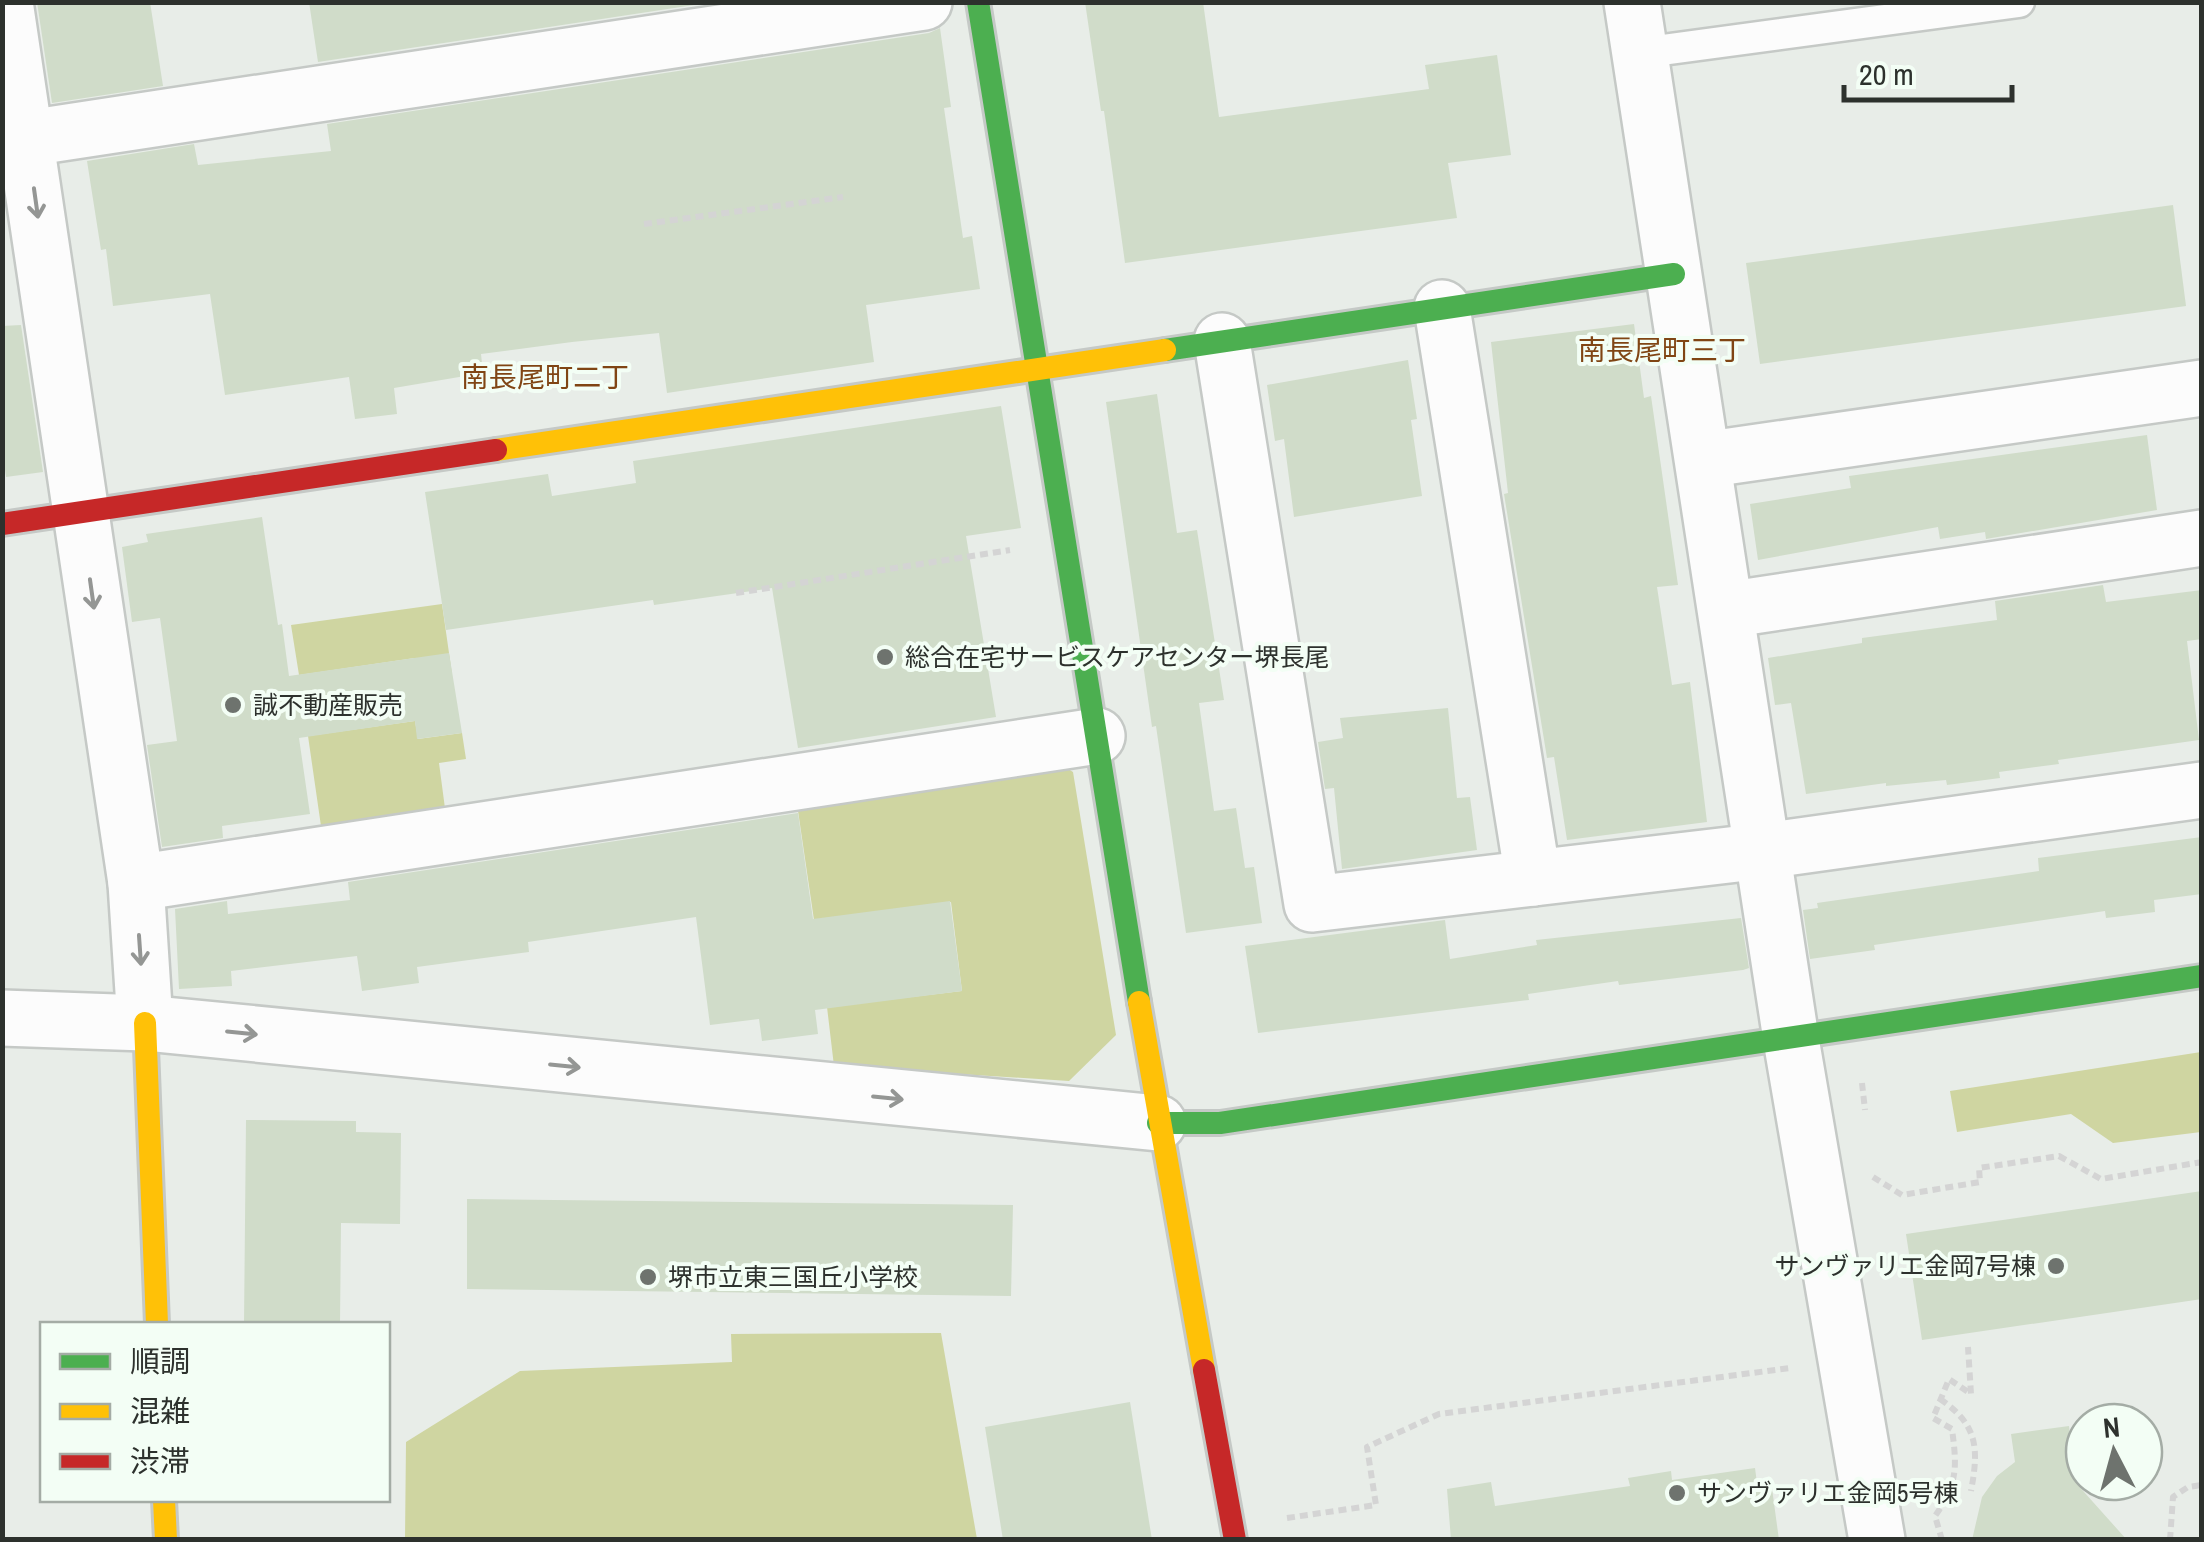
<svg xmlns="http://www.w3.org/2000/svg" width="2204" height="1542" viewBox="0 0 2204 1542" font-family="'Archivo Narrow','Noto Sans JP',sans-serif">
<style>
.green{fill:#cfd5a1}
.building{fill:#d0dcc9}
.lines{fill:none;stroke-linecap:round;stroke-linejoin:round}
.lane-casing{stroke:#c5c9c6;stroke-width:35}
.street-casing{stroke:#c5c9c6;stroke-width:60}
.fast-casing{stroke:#c5c9c6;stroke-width:28}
.slow-casing{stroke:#c5c9c6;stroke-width:28}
.jam-casing{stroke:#c5c9c6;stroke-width:28}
.path{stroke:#d4d4d4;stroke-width:6;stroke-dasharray:8 5;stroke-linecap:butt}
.lane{stroke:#fcfcfc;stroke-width:30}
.street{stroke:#fcfcfc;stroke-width:55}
.fast{stroke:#4caf50;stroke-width:22}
.slow{stroke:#ffc107;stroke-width:22}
.jam{stroke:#c62828;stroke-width:22}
.oneway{stroke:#949694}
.poi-dot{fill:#6e736e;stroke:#f3fef5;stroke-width:4}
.labels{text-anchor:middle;stroke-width:8;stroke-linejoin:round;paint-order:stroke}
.poi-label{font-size:25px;fill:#2d312d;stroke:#f3fef5;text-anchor:start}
.neighbourhood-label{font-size:28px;fill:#804514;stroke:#f3fef5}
</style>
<rect width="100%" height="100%" fill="#e8ede8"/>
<g class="green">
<polygon points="442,604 452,674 415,658 299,675 291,625"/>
<polygon points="415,721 418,739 462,733 466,759 439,763 446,816 322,833 308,736"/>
<polygon points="1055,761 1073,772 1116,1035 1069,1081 834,1066 827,1007 962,991 951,902 814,920 797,804"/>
<polygon points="2201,1052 2201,1132 2113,1143 2071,1114 1957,1132 1950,1091"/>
<polygon points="941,1333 977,1539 405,1539 406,1442 520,1371 732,1362 731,1334"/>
</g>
<g class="building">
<polygon points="37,2 150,2 163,86 52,103"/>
<polygon points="309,2 707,2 707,3 318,62"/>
<polygon points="1085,2 1203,2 1219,117 1429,89 1425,65 1497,55 1511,155 1448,163 1457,218 1125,263 1104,111 1101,111"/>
<polygon points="940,28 951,107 944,108 963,238 972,236 980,289 866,305 874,362 667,393 659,333 572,342 481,354 483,373 394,388 397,414 355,419 349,377 225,395 210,294 113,306 106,249 101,250 87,161 194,144 198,165 331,151 327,124 929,33"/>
<polygon points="2173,205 2186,306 1760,364 1746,263"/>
<polygon points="1634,324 1644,398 1651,396 1678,585 1657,587 1672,685 1690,682 1707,822 1567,840 1554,757 1547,758 1504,494 1508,493 1491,342"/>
<polygon points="21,325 43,472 6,477 2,448 2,326"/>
<polygon points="1408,360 1417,419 1411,420 1422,496 1294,517 1284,439 1275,441 1267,385"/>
<polygon points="1157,394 1177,533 1197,530 1224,700 1199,703 1214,811 1236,808 1245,868 1254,867 1262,923 1186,933 1156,726 1152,727 1106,402"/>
<polygon points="1001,406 1021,528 966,536 996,717 798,748 772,588 654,605 653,600 446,630 425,492 548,474 552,496 636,483 633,461"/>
<polygon points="2147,435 2157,510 1986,539 1985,532 1940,539 1938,527 1758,560 1750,504 1851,488 1849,476"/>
<polygon points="262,517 278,625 282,624 289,676 449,653 462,733 417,739 415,721 299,738 310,814 222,826 223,838 162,847 147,745 177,741 160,618 132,622 122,547 148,542 146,534"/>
<polygon points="2103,585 2106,602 2202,590 2202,639 2187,641 2199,740 2058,760 2059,764 1999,772 2000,778 1947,785 1946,780 1886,786 1886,783 1806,794 1791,703 1775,705 1768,658 1862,643 1862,638 1997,620 1995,601"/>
<polygon points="1448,708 1457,798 1470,797 1477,850 1342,869 1334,788 1325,789 1318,742 1343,738 1340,718"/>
<polygon points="798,813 813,919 950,901 962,991 815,1010 818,1034 762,1041 759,1019 710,1025 696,917 528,942 529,952 417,967 419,983 362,991 357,956 231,971 232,986 179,989 175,909 227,901 228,914 350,900 348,882"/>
<polygon points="2202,837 2202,894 2154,900 2155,912 2106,918 2105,911 1874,945 1875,950 1810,959 1803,910 1818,908 1817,903 2039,871 2038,858"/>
<polygon points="1741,918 1749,968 1743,970 1619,985 1618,981 1528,994 1529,1000 1258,1033 1245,946 1445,920 1450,959 1537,945 1536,940"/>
<polygon points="246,1120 356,1121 356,1132 401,1133 400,1224 341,1223 340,1324 244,1324"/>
<polygon points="2202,1191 2202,1299 1922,1340 1906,1234"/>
<polygon points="467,1199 1013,1205 1011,1296 467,1289"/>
<polygon points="1130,1402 1152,1540 1003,1540 985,1427"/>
<polygon points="2069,1426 2076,1483 2127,1540 1972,1540 1982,1497 1997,1476 2015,1462 2011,1434"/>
<polygon points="1755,1468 1757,1483 1771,1481 1779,1540 1451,1540 1447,1489 1491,1482 1495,1506 1630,1486 1628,1478 1671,1471 1672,1480"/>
</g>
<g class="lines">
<defs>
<polyline id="lane" points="1640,53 2019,2"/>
<g id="street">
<polyline points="5,2 136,883 145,1023"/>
<polyline points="1632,2 1791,1039 1877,1540"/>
<polyline points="2,142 924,2"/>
<polyline points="1442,308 1533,878"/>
<polyline points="1222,341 1312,904 1763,851 2202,790"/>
<polyline points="1703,460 2202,388"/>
<polyline points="1726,610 2202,538"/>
<polyline points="136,883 1097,736"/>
<polyline points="2,1018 145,1023 1158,1123"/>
</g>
<g id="fast">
<polyline points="978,2 1139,1002"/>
<polyline points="1165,350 1674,274"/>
<polyline points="1158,1123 1220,1123 2202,976"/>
</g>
<g id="slow">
<polyline points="496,450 1165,350"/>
<polyline points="1139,1002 1204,1370"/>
<polyline points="145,1023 157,1324"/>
<polyline points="164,1500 166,1540"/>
</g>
<g id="jam">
<polyline points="2,524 496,450"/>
<polyline points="1204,1370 1235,1540"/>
</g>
</defs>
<use href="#lane" class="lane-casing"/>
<use href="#street" class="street-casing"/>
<use href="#fast" class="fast-casing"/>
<use href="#slow" class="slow-casing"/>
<use href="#jam" class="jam-casing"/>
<g class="path">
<polyline points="644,224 843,197"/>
<polyline points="736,593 1010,550"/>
<polyline points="1862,1083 1865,1110"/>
<polyline points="1873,1177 1902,1195 1980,1182 1979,1168 2059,1156 2101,1179 2202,1162"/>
<path d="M1940 1399C1978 1425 1979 1448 1971 1491"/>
<polyline points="1287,1518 1376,1505 1367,1447 1439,1414 1790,1368"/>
<path d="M1942 1540 1935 1516C1958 1483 1957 1467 1952 1429L1933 1418 1949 1379 1971 1394 1968 1347"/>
<polyline points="2170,1540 2173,1497 2188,1487 2202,1485"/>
</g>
<use href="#lane" class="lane"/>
<use href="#street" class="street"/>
<use href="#fast" class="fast"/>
<use href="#slow" class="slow"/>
<use href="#jam" class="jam"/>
</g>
<defs><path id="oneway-shaft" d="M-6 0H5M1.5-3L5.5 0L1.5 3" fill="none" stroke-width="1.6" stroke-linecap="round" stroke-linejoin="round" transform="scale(2.5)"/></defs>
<g class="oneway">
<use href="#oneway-shaft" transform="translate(36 203) rotate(82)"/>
<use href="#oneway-shaft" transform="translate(92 594) rotate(82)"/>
<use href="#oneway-shaft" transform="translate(140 950) rotate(86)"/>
<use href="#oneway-shaft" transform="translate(242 1033) rotate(6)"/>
<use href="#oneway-shaft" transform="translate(565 1066) rotate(6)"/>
<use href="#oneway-shaft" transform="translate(888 1098) rotate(6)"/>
</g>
<g class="poi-dot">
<circle cx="885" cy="657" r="10"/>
<circle cx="233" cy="705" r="10"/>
<circle cx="2056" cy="1266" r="10"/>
<circle cx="648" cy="1277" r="10"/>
<circle cx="1677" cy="1493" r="10"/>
</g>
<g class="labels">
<g class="poi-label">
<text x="905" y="666">総合在宅サービスケアセンター堺長尾</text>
<text x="253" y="714">誠不動産販売</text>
<text x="2036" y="1275" text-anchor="end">サンヴァリエ金岡7号棟</text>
<text x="668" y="1286">堺市立東三国丘小学校</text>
<text x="1697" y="1502">サンヴァリエ金岡5号棟</text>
</g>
<g class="neighbourhood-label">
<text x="1662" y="360">南長尾町三丁</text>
<text x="545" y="387">南長尾町二丁</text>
</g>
</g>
<rect width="2204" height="1542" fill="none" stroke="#2d312d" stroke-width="10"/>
<rect x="40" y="1322" width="350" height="180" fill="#f3fef5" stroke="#a4aca5" stroke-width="2.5"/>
<rect x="60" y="1354" width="50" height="15" fill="#4caf50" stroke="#a4aca5" stroke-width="2.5"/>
<text x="130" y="1372" font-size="30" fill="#2d312d">順調</text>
<rect x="60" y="1404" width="50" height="15" fill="#ffc107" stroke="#a4aca5" stroke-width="2.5"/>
<text x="130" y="1422" font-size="30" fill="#2d312d">混雑</text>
<rect x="60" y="1454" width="50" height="15" fill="#c62828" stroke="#a4aca5" stroke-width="2.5"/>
<text x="130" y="1472" font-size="30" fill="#2d312d">渋滞</text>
<g transform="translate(2114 1452) rotate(354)"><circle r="48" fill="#f3fef5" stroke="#a4aca5" stroke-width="2.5"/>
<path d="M0-8L18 38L0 25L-18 38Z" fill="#6e736e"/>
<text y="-15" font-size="28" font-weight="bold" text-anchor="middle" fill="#2d312d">N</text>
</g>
<path d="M1844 85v15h168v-15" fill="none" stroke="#2d312d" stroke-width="5"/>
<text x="1859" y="85" font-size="30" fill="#2d312d" stroke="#f3fef5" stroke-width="8" paint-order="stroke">20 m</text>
</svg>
